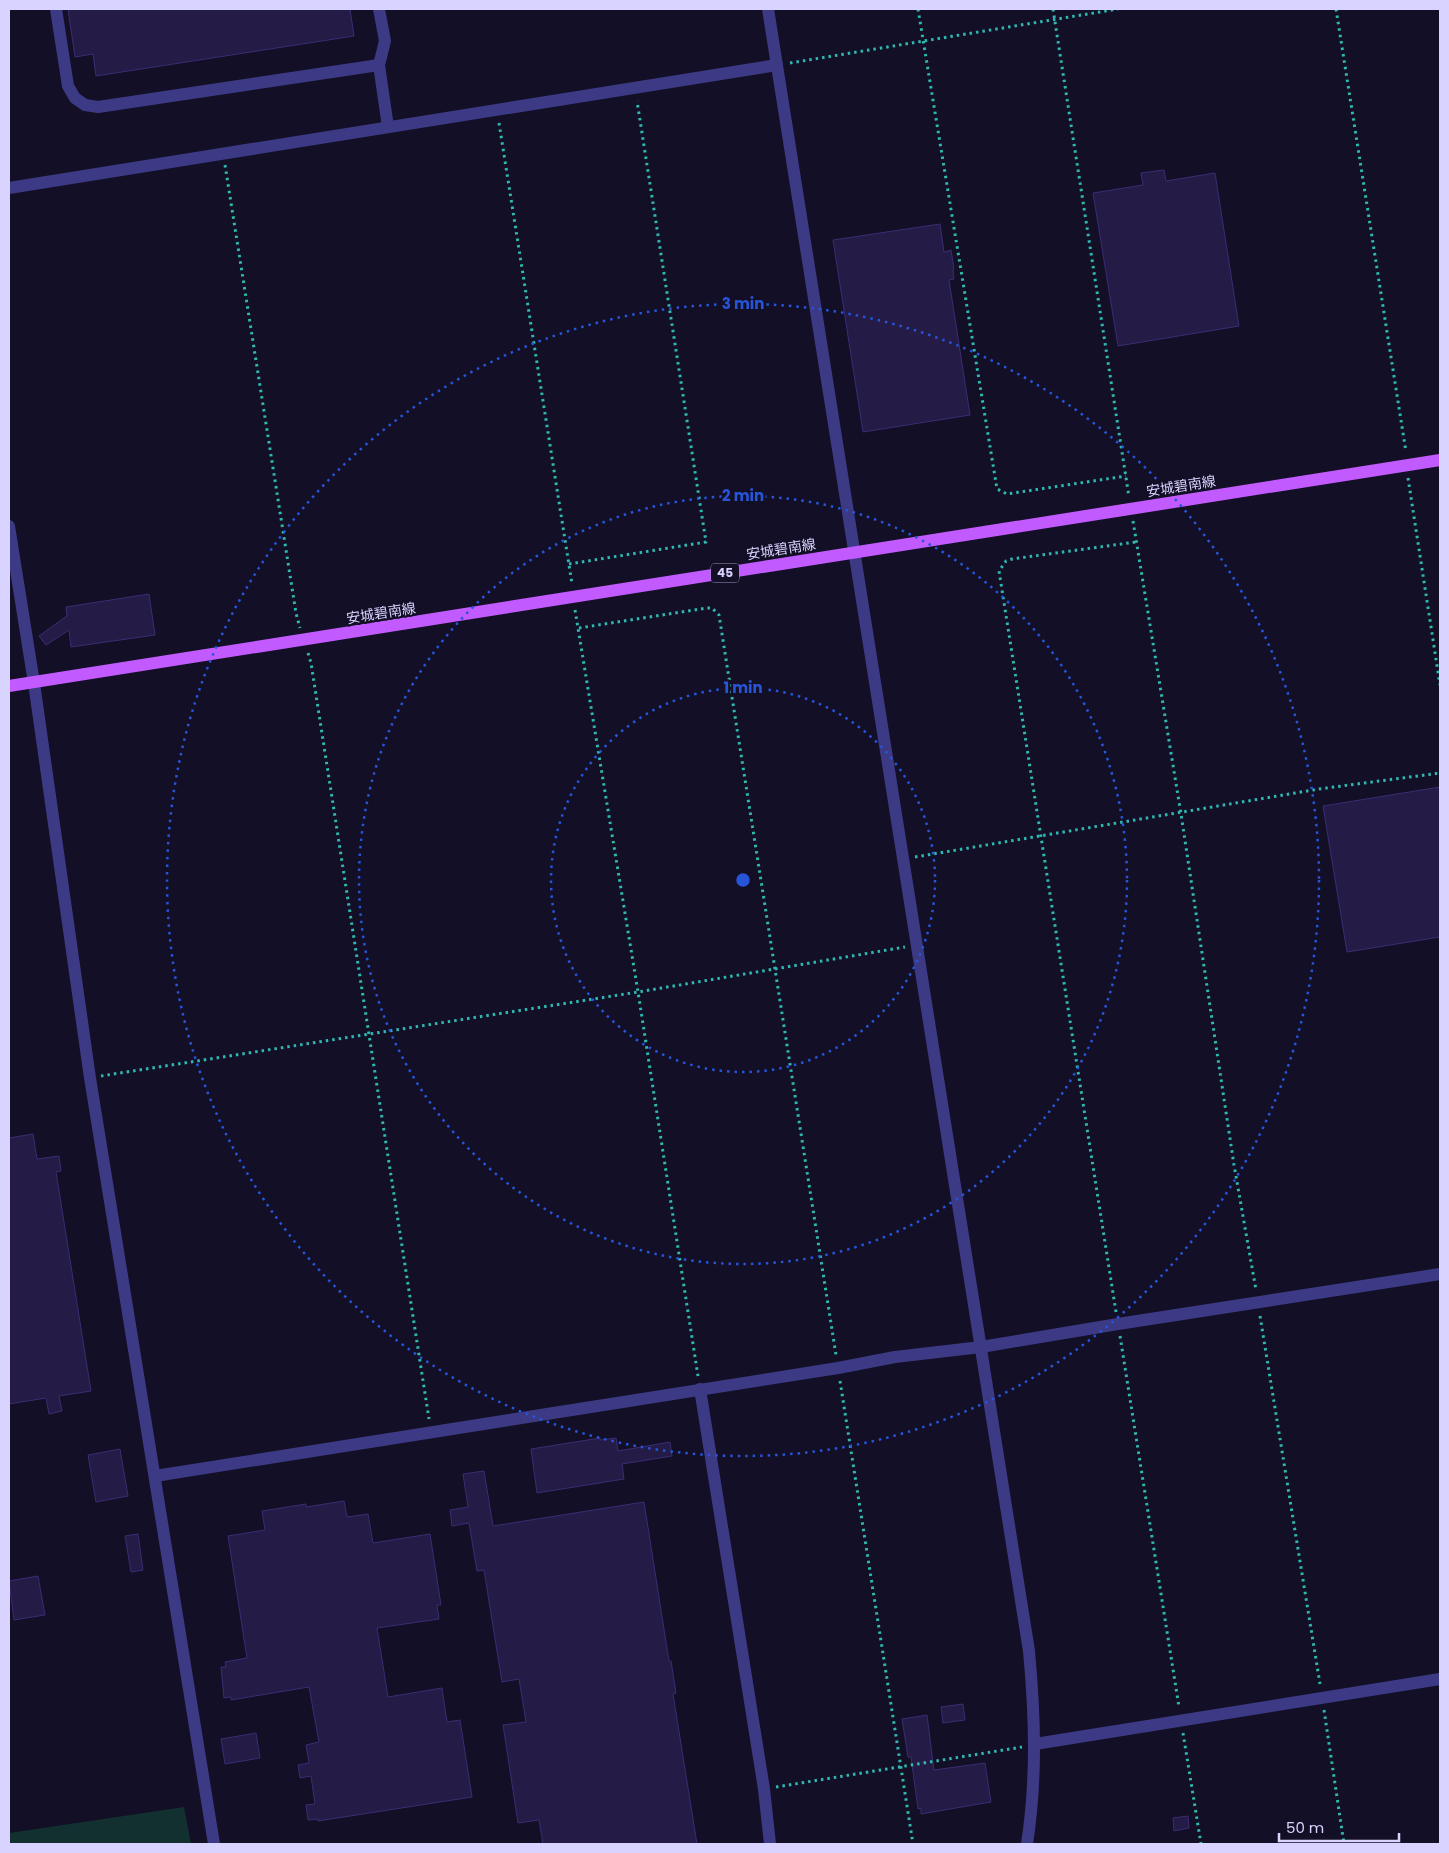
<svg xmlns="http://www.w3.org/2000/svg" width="1449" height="1853" viewBox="0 0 1449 1853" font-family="Poppins,'Noto Sans JP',sans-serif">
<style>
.green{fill:#12302f}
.building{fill:#241b47;stroke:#3b2d73}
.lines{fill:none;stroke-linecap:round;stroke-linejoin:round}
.path{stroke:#2fb8b0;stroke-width:3;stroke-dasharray:2.5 4;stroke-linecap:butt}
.minor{stroke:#3d3a85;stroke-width:12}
.major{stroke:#c25bff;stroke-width:12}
.ring{fill:none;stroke:#2655da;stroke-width:2.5;stroke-dasharray:2.5 5}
.labels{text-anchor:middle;stroke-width:4.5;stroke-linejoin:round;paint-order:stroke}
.shield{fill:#130f26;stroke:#9e99be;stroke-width:1}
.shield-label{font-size:12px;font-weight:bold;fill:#d9d4ff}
.street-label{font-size:14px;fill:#d9d4ff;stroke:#130f26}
.centre{fill:#2655da;stroke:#130f26;stroke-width:2.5}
.ring-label{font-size:15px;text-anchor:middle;font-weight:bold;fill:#2655da;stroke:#130f26;stroke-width:4.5;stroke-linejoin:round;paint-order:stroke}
</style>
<rect width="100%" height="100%" fill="#130f26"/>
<polygon class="green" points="184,1807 191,1844 9,1844 9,1833"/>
<g class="building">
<polygon points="68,9 350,9 354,36 96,76 93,54 75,57"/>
<polygon points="1164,170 1166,181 1215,173 1239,326 1118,346 1093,193 1143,185 1141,173"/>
<polygon points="940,224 944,252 951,250 954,269 953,270 954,279 949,280 970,415 863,432 833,240"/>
<polygon points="149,594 155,635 71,647 69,630 46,645 39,636 67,616 66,607"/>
<polygon points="1440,787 1440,937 1347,952 1323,806"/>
<polygon points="33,1134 37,1159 59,1156 61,1171 56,1172 91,1391 59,1396 62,1411 49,1414 46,1398 9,1404 9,1138"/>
<polygon points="600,1438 600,1440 616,1438 618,1451 670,1442 672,1456 622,1464 624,1479 537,1493 531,1449"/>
<polygon points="120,1449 128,1496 96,1502 88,1455"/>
<polygon points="484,1471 493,1526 644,1502 669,1661 671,1661 676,1693 673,1694 697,1844 543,1844 539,1820 518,1823 503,1725 526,1722 519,1679 502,1682 484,1570 477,1571 469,1523 452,1526 450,1510 468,1507 463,1474"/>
<polygon points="344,1501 347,1517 368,1514 373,1543 430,1534 441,1605 437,1605 439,1619 377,1628 388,1697 442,1688 447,1722 460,1720 472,1797 318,1821 318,1819 308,1820 306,1805 315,1804 311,1776 300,1778 298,1765 309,1763 306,1745 319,1742 309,1687 231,1700 231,1697 224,1698 221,1667 226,1667 225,1662 247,1658 228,1536 265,1530 262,1511 306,1504 306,1507"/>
<polygon points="138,1534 143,1570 131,1572 125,1536"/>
<polygon points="38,1576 45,1615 14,1620 9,1581"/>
<polygon points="963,1704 965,1720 943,1723 941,1707"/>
<polygon points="927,1715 934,1770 985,1763 991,1802 921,1814 921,1808 918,1809 911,1757 908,1757 902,1719"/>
<polygon points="256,1733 260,1758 225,1764 221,1739"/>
<polygon points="1188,1816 1189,1828 1174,1831 1173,1818"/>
</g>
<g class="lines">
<g class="path">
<polyline points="918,9 997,489 1007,494 1126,476"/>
<polyline points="1053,9 1129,497"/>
<polyline points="1336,9 1406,452"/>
<polyline points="790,63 1118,9"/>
<polyline points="499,123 572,584"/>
<polyline points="225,165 296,613 300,628"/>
<polyline points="1408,478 1440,685"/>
<polyline points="1133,521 1181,814 1234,1165 1256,1290"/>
<polyline points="569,564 706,542 637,101"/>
<polyline points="575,610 638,992 698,1376"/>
<polyline points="579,628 707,608 712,608 719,615 836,1355"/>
<polyline points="308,653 311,663 429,1419"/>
<polyline points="915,857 1319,789 1440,773"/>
<polyline points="101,1076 638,992 905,947"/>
<polyline points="1116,1312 999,571 1006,561 1012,559 1136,542"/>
<polyline points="1260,1316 1320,1684"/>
<polyline points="1120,1336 1179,1707"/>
<polyline points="840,1381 913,1844"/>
<polyline points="1324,1710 1344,1844"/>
<polyline points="1183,1733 1201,1844"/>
<polyline points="776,1787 1022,1747"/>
</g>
<g class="minor">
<polyline points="56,9 68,86 75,98 85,105 98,107 379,65"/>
<polyline points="379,9 385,41 379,65 388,127"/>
<path d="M768 9 1029 1651C1035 1716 1037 1779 1027 1844"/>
<polyline points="9,188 777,65"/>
<polyline points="9,526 34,683 90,1078 214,1844"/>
<polyline points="700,1389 764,1789 770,1844"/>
<polyline points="155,1476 838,1368 895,1357 981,1347 1118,1324 1440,1274"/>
<polyline points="1035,1744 1440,1679"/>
</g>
<polyline class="major" points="9,686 1440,460"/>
</g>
<g class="ring">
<circle cx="743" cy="880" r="192"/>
<circle cx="743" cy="880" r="384"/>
<circle cx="743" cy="880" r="576"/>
</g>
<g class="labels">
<rect class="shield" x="711" y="563.5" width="28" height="19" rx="4"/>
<g class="shield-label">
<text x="725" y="577">45</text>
</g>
<g class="street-label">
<text transform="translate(1181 486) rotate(-9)" y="5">安城碧南線</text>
<text transform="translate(781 549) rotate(-9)" y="5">安城碧南線</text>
<text transform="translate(381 613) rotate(-9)" y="5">安城碧南線</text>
</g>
</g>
<circle cx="743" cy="880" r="8" class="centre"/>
<g class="ring-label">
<text x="743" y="309">3 min</text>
<text x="743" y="501">2 min</text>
<text x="743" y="693">1 min</text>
</g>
<rect width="1449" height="1853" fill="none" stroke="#d9d4ff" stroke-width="20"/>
<path d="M1279 1833v8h120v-8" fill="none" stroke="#d9d4ff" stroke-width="2.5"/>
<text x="1286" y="1833" font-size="15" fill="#d9d4ff" stroke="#130f26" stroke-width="4" paint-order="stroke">50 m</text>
</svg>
